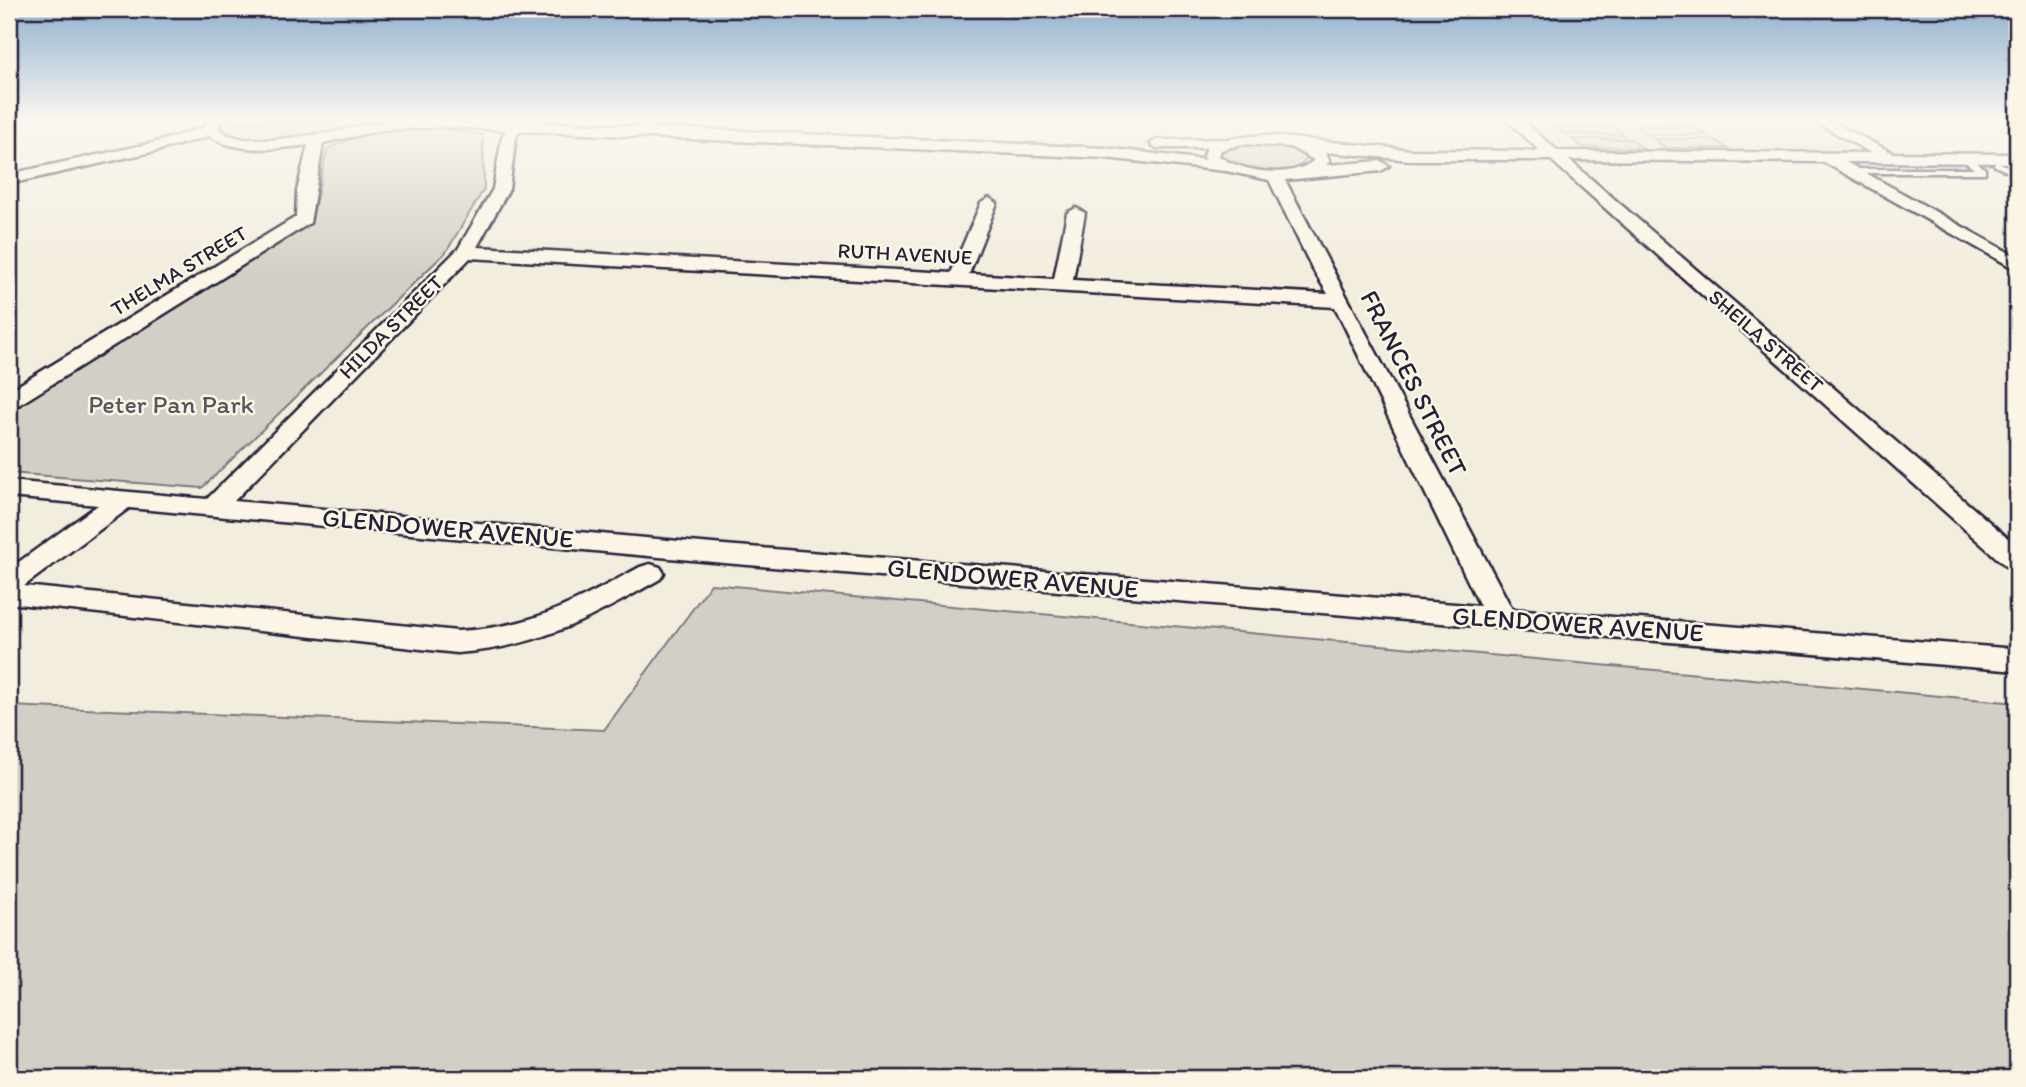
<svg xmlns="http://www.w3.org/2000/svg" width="2026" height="1087" viewBox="0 0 2026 1087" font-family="Itim,sans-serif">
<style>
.built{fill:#e3ded2}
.green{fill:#d4cfc6;stroke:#7b7880;stroke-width:2}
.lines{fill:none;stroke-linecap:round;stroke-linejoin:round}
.service-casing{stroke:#22223b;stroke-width:5}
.minor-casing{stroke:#22223b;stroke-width:5}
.service{fill:#fcf5e5;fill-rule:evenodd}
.minor{fill:#fcf5e5;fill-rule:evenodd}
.labels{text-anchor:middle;stroke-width:5;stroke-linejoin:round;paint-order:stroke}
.far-street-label{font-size:21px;fill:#22223b;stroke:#fcf5e5}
.street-label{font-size:26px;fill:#22223b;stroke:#fcf5e5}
.park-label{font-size:26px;fill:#575665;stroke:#fcf5e5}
</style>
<rect width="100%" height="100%" fill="#f3edde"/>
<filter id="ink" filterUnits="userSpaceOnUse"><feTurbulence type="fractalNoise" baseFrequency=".0143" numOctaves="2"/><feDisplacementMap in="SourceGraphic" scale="14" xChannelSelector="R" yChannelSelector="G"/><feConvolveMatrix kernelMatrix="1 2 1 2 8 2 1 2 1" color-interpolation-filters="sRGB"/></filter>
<g filter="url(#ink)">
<polygon class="built" points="1529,121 1803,121 1850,146 1844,151 1580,149 1560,145"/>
<g class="green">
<path d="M225 121H385C355 132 244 155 222 127Z"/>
<path d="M419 125 483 135 484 189 446 252 202 488 9 473V411L312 220 327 149C356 135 386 128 419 125Z"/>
<polygon points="1556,126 1614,127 1624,135 1565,134"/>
<polygon points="1636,126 1694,127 1707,135 1647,135"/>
<polygon points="1572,139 1631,139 1643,148 1582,147"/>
<polygon points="1654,139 1713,139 1727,148 1666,148"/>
<path d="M1238 143C1259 143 1292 139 1307 157 1294 184 1236 172 1218 154Z"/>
<polygon points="711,584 2017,703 2017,1078 9,1078 9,706 604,730"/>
</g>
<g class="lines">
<defs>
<g id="service">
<polygon points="1963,156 1969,156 1985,169 1985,173 1851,173 1847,171 1851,169 1974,169 1963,160"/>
<polygon points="1998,162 2017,171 2017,176 1995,166 1994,164"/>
</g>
<path id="minor" d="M207 121H221L218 128 228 135 244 139 271 140 329 133 384 121H526L1105 148 1206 160 1203 157 1207 148H1157L1150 144 1157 140 1227 139 1262 135 1411 150 1540 151 1508 121H1523L1558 151 1871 153 1814 121H1831L1893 153 2017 154V163L1846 162 2017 257V270L1824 162 1569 160 2017 546V570L2007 567 1551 160H1411L1325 152 1330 161 1326 165 1381 161 1389 166 1381 171 1285 180 1512 609 2017 649V671L724 563 129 508 24 586 457 631C532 628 575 602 640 567L650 564 660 567 664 573 660 579C592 618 537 648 457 653L9 603V569L98 505 9 497V481L207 499 458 249 493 189 502 137 506 130 444 127 383 130 323 143 310 223 17 406 9 408V391L296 217 297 191 308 145C278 149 236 154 210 136L156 151 9 184V174L153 143 203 128ZM520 131 1105 158 1226 171 1269 180 1312 268 1328 294 1073 280 1085 213 1076 208 1067 213 1054 279 969 274 997 203 989 198 981 203 951 273 477 247 509 189 516 137ZM1242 144 1290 147 1314 160C1291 180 1242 172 1219 156L1221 150ZM470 258 1335 307 1480 606 724 545 234 501Z"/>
</defs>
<use href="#service" class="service-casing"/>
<use href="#minor" class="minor-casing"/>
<use href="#service" class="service"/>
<use href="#minor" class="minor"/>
</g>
</g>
<linearGradient id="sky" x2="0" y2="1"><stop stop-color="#90afce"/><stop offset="0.44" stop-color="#faf7f0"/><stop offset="1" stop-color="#faf7f0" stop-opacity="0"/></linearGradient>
<rect width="2026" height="273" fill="url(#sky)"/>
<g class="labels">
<g class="far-street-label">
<text transform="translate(905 254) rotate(3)" y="7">RUTH AVENUE</text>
<text transform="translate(179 271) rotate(-31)" y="7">THELMA STREET</text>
<text transform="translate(391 327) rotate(-45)" y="7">HILDA STREET</text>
<text transform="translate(1766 341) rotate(41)" y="7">SHEILA STREET</text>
</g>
<g class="street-label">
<text transform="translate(1414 383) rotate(63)" y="9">FRANCES STREET</text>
<text transform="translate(448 528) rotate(5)" y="9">GLENDOWER AVENUE</text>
<text transform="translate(1013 578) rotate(5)" y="9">GLENDOWER AVENUE</text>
<text transform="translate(1578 624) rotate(4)" y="9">GLENDOWER AVENUE</text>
</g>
<g class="park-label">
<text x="171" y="413">Peter Pan Park</text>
</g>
</g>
<rect width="2026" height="1087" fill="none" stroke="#fcf5e5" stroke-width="35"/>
<rect x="18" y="18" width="1991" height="1052" fill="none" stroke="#22223b" stroke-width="2.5" filter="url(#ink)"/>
</svg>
